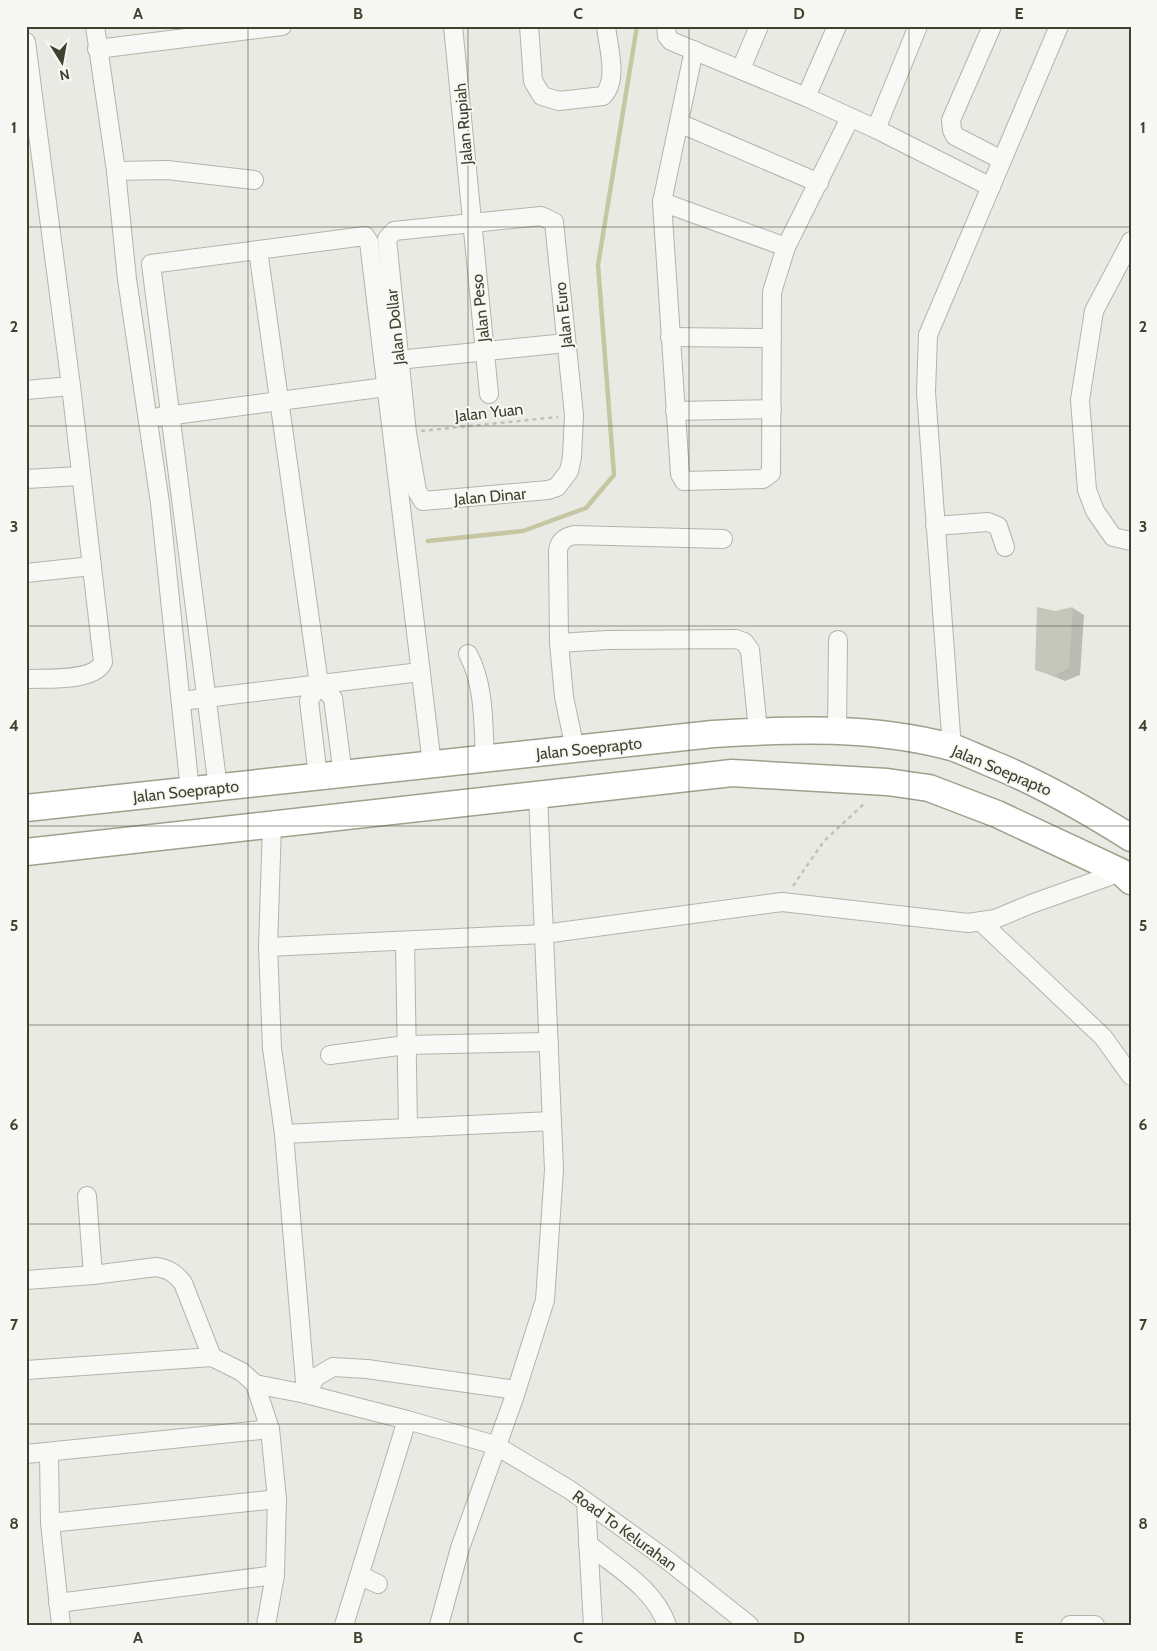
<svg xmlns="http://www.w3.org/2000/svg" width="1157" height="1651" viewBox="0 0 1157 1651" font-family="Cabin,sans-serif">
<style>
.shadow{fill:#0003}
.lines{fill:none;stroke-linecap:round;stroke-linejoin:round}
.stream{stroke:#c6c7a2;stroke-width:4.5}
.building{fill:#c5c7bb}
.minor-casing{stroke:#b3b4a9;stroke-width:20}
.highway-casing{stroke:#9ea08c;stroke-width:29}
.path{stroke:#c0c2ba;stroke-width:2.5;stroke-dasharray:4 4;stroke-linecap:butt}
.minor{stroke:#f8f9f6;stroke-width:18}
.highway{stroke:#fff;stroke-width:26}
.grid{fill:none;stroke:#3e412d;stroke-width:1;stroke-opacity:0.55}
.labels{text-anchor:middle;stroke-width:4;stroke-linejoin:round;paint-order:stroke}
.street-label{font-size:16px;fill:#3e412d;stroke:#f7f8f3}
.neatline{fill:none;stroke:#3e412d;stroke-width:2}
.grid-label{font-size:16px;text-anchor:middle;font-weight:bold;fill:#3e412d}
</style>
<rect width="100%" height="100%" fill="#eaeae4"/>
<polygon class="shadow" points="1073,608 1084,615 1080,675 1065,681 1036,669 1055,612"/>
<g class="lines">
<polyline class="stream" points="428,541 523,531 586,508 614,475 598,265 637,26"/>
</g>
<polygon class="building" points="1037,607 1055,611 1073,607 1069,668 1053,676 1035,670"/>
<g class="lines">
<defs>
<g id="minor">
<polyline points="95,26 116,171 127,279 160,503 190,791"/>
<polyline points="453,26 489,394"/>
<path d="M529 26 533 81 542 96 559 101 603 96C619 80 608 47 606 26"/>
<polyline points="666,26 667,36 671,41 806,97 876,129 918,26"/>
<polyline points="992,26 951,120 952,130 955,136 1002,160"/>
<path d="M26 42 71 386 103 662C95 682 46 678 26 679"/>
<polyline points="97,49 282,26"/>
<polyline points="694,50 662,202 680,474 684,481 763,479 771,473 772,292 786,247 850,118"/>
<polyline points="741,69 759,26"/>
<polyline points="806,97 837,26"/>
<polyline points="679,123 819,183"/>
<polyline points="876,129 991,187"/>
<polyline points="116,171 167,170 254,180"/>
<polyline points="662,202 786,247"/>
<polygon points="541,216 554,222 574,415 572,457 569,471 557,487 548,490 423,501 417,491 407,433 387,239 394,231"/>
<polyline points="1131,241 1094,311 1080,400 1087,490 1095,511 1113,537 1131,541"/>
<polyline points="258,250 319,684 333,698 343,775"/>
<polyline points="670,337 772,338"/>
<polyline points="398,360 566,343"/>
<polyline points="26,390 71,386"/>
<polyline points="675,411 772,409"/>
<polyline points="159,417 386,387"/>
<polyline points="26,479 80,476"/>
<polyline points="935,526 988,522 998,526 1005,547"/>
<polyline points="26,573 92,566"/>
<path d="M559 643 558 551C559 541 565 537 574 535L723 539"/>
<path d="M468 654C485 686 483 724 485 759"/>
<polyline points="181,701 420,672"/>
<polyline points="837,731 838,640"/>
<polyline points="952,748 926,392 928,335 1059,26"/>
<polyline points="575,749 564,697 559,643 607,640 736,639 744,642 750,650 758,731"/>
<polyline points="318,777 309,701 319,684"/>
<polyline points="218,788 151,264 365,236 369,242 432,765"/>
<polyline points="272,825 268,947 272,1048 284,1134 306,1394"/>
<polyline points="981,922 1103,1037 1131,1076"/>
<polyline points="405,941 408,1128"/>
<polyline points="268,947 544,934 782,902 968,923 995,919 1031,904 1121,872"/>
<polyline points="330,1055 406,1045 549,1042"/>
<polyline points="284,1134 552,1121"/>
<polyline points="87,1196 93,1275"/>
<path d="M26 1280 93 1275 156 1267C169 1269 175 1273 183 1283L212 1357"/>
<polyline points="26,1370 212,1357 242,1372 255,1384 306,1394 407,1420 495,1445 570,1490 666,1559 749,1625"/>
<polyline points="255,1384 270,1429 277,1499 275,1575 266,1625"/>
<polyline points="306,1394 316,1377 333,1367 367,1369 516,1390"/>
<polyline points="49,1452 50,1523 61,1625"/>
<polyline points="26,1454 270,1429"/>
<polyline points="586,1502 593,1625"/>
<polyline points="50,1523 277,1499"/>
<path d="M588 1544C617 1568 654 1588 667 1625"/>
<polyline points="361,1576 378,1584"/>
<polyline points="58,1603 275,1575"/>
<polyline points="344,1625 407,1420"/>
<polyline points="439,1625 460,1548 514,1398 545,1300 554,1170 538,795"/>
<polyline points="1070,1625 1095,1625"/>
</g>
<g id="highway">
<path d="M26 808 713 734C793 729 873 726 951 747 964 751 977 758 990 763 1040 783 1085 809 1131 838"/>
<polyline points="26,852 732,773 887,782 929,788 997,814 1121,872 1131,881"/>
</g>
</defs>
<use href="#minor" class="minor-casing"/>
<use href="#highway" class="highway-casing"/>
<g class="path">
<polyline points="421,431 558,417"/>
<polyline points="793,886 824,841 866,802"/>
</g>
<use href="#minor" class="minor"/>
<use href="#highway" class="highway"/>
</g>
<path class="grid" d="M248 26V1625M468 26V1625M689 26V1625M909 26V1625M26 227H1131M26 426H1131M26 626H1131M26 826H1131M26 1025H1131M26 1224H1131M26 1424H1131"/>
<g class="labels">
<g class="street-label">
<text transform="translate(463 124) rotate(-95)" y="6">Jalan Rupiah</text>
<text transform="translate(480 308) rotate(-96)" y="6">Jalan Peso</text>
<text transform="translate(563 315) rotate(-96)" y="6">Jalan Euro</text>
<text transform="translate(395 327) rotate(-96)" y="6">Jalan Dollar</text>
<text transform="translate(489 412) rotate(-6)" y="6">Jalan Yuan</text>
<text transform="translate(490 496) rotate(-5)" y="6">Jalan Dinar</text>
<text transform="translate(589 748) rotate(-6)" y="6">Jalan Soeprapto</text>
<text transform="translate(1002 770) rotate(23)" y="6">Jalan Soeprapto</text>
<text transform="translate(186 791) rotate(-6)" y="6">Jalan Soeprapto</text>
<text transform="translate(625 1530) rotate(36)" y="6">Road To Kelurahan</text>
</g>
</g>
<rect width="1157" height="1651" fill="none" stroke="#f7f8f3" stroke-width="55"/>
<g transform="translate(62 62) rotate(169)" stroke="#f7f8f3" stroke-width="4" paint-order="stroke">
<path d="M0-4L9 19L0 12L-9 19Z" fill="#3e412d"/>
<text y="-8" font-size="14" font-weight="bold" text-anchor="middle" fill="#3e412d">N</text>
</g>
<rect x="28" y="28" width="1102" height="1596" class="neatline"/>
<g class="grid-label">
<text x="138" y="19">A</text>
<text x="358" y="19">B</text>
<text x="578" y="19">C</text>
<text x="799" y="19">D</text>
<text x="1019" y="19">E</text>
<text x="14" y="133">1</text>
<text x="1143" y="133">1</text>
<text x="14" y="332">2</text>
<text x="1143" y="332">2</text>
<text x="14" y="532">3</text>
<text x="1143" y="532">3</text>
<text x="14" y="731">4</text>
<text x="1143" y="731">4</text>
<text x="14" y="931">5</text>
<text x="1143" y="931">5</text>
<text x="14" y="1130">6</text>
<text x="1143" y="1130">6</text>
<text x="14" y="1330">7</text>
<text x="1143" y="1330">7</text>
<text x="14" y="1529">8</text>
<text x="1143" y="1529">8</text>
<text x="138" y="1643">A</text>
<text x="358" y="1643">B</text>
<text x="578" y="1643">C</text>
<text x="799" y="1643">D</text>
<text x="1019" y="1643">E</text>
</g>
</svg>
